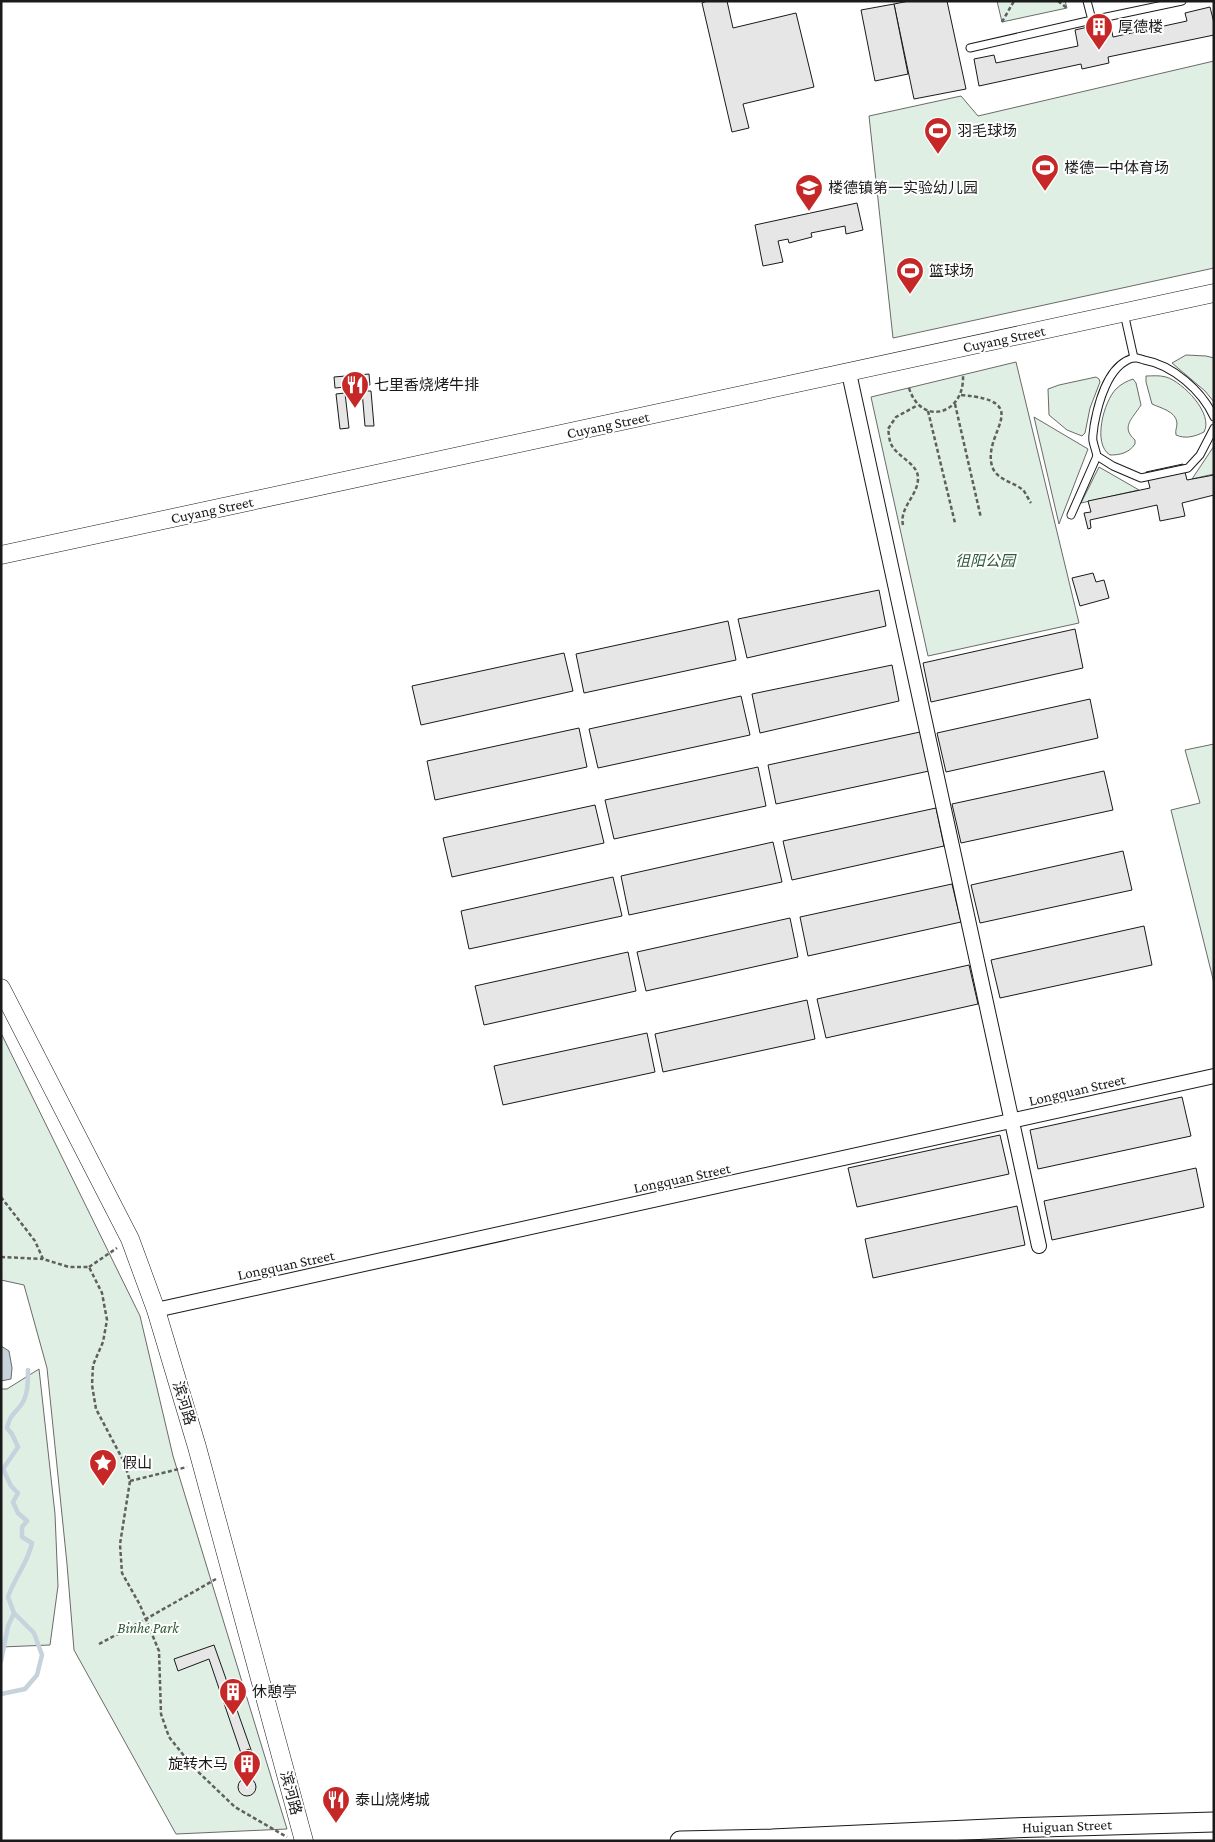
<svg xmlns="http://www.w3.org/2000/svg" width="1215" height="1842" viewBox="0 0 1215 1842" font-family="'Crimson Pro','Noto Sans SC',serif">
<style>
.green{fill:#e0efe3;stroke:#6a6a6a}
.water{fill:#c6d2dc;stroke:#6a6a6a}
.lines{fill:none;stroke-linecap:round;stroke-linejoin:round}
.stream{stroke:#c6d2dc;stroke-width:4.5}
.building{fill:#e6e6e6;stroke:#1a1a1a}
.service-casing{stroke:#1a1a1a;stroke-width:9}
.minor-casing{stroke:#1a1a1a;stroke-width:16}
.tertiary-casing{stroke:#1a1a1a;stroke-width:19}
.secondary-casing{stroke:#1a1a1a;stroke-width:21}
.path{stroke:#5f5f5f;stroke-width:2.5;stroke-dasharray:4 2.5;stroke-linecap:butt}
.service{stroke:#fff;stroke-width:7}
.minor{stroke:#fff;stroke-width:14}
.tertiary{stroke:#fff;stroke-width:18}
.secondary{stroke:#fff;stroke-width:19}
.labels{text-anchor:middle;stroke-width:4;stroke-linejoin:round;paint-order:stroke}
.poi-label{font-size:15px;fill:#1a1a1a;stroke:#fff;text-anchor:start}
.street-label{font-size:15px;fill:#1a1a1a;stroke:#fff}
.park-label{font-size:15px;font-style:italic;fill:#2b5a34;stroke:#fff}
</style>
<rect width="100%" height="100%" fill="#fff"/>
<g class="green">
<polygon points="997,1 1065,1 1067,8 1002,22"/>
<polygon points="1214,61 1214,268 893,338 869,116 961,96 978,116"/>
<polygon points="1186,355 1206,356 1214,358 1214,402 1205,391 1172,363"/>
<polygon points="1016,362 1079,623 928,656 871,397"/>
<path d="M1146 376C1152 376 1159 375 1166 377 1183 382 1214 414 1204 432 1194 437 1185 439 1176 435 1175 430 1177 428 1177 423 1176 411 1160 408 1152 404L1146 382Z"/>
<polygon points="1096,377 1099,379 1100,382 1090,408 1085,433 1082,436 1067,430 1049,415 1048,389 1059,385"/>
<path d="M1133 379 1136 383 1141 405C1133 418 1120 427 1135 440V444C1129 453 1120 455 1110 455 1092 444 1104 401 1116 389 1121 384 1127 381 1133 379Z"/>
<polygon points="1034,417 1088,449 1059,524"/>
<polygon points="1214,446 1214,474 1192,479"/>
<polygon points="1099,467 1139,490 1081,503"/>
<polygon points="1214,744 1214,983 1171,810 1200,803 1185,750"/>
<polygon points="1,1033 140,1316 173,1456 287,1829 176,1834 74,1650 67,1564 47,1368 24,1285 1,1280"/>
<polygon points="39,1369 55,1514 58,1586 50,1645 1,1647 1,1389 7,1389"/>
</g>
<polygon class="water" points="1,1346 9,1351 12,1368 11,1379 1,1381"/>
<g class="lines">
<g class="stream">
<path d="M1 1661 8 1626 14 1613 8 1597C14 1578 28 1563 32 1543L22 1537V1527L27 1521 18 1513 13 1502 18 1493 11 1486 3 1469 18 1447 12 1434 7 1428C11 1413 13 1416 21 1405 28 1396 28 1381 28 1370"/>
<polyline points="1,1694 25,1689 37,1675 42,1655 34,1633 14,1613"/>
</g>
</g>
<g class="building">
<polygon points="707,1 727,1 733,28 796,13 814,87 743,104 749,128 732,132 702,3"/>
<polygon points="909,1 947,1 966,89 914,99 894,4"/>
<polygon points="894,4 908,74 875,81 861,10"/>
<polygon points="1210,7 1214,23 1214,35 1108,57 1109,63 1082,69 1081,64 979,86 974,59 994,55 996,63 1078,46 1075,30 1110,22 1113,37 1187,21 1185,13"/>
<polygon points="857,203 863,230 846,234 845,226 811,233 812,237 789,243 788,239 778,241 783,262 763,266 755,225"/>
<polygon points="369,374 370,385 335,388 334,377"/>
<polygon points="362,391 371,391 374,426 365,426"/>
<polygon points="345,393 349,428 340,429 336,394"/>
<polygon points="1183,464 1187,480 1214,475 1214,495 1182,503 1185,516 1160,521 1157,505 1090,520 1091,528 1088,529 1084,513 1091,512 1088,501 1150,488 1146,472"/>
<polygon points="1093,573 1096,582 1104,580 1109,598 1080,606 1072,578"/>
<polygon points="879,590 886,626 747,658 738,619"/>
<polygon points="728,621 736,660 584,693 576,654"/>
<polygon points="1075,629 1083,668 931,702 923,663"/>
<polygon points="564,653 573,691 421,725 412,686"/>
<polygon points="892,665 899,701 760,733 752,694"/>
<polygon points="741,696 750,735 598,768 589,729"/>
<polygon points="1090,699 1098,738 946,772 937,733"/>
<polygon points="579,728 587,767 435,800 427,761"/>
<polygon points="920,732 929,771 776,804 768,765"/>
<polygon points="758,767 766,806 614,839 605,800"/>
<polygon points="1104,771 1113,810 961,843 952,804"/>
<polygon points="595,805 604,843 452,877 443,838"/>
<polygon points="936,808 944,846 792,880 783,841"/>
<polygon points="773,842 782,882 629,915 621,876"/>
<polygon points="1123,851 1132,890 980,923 971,885"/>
<polygon points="613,877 622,916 469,949 461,911"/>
<polygon points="952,884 961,922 808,956 800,917"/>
<polygon points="790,918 798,957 646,991 637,952"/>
<polygon points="1144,926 1152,965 1000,998 991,960"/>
<polygon points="628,952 636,991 484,1025 475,986"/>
<polygon points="969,965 978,1004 826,1038 817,999"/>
<polygon points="807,1000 815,1039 663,1072 655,1034"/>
<polygon points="647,1033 655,1072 503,1105 494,1066"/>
<polygon points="1182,1097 1191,1136 1038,1169 1030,1130"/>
<polygon points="1000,1135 1009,1174 857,1207 848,1168"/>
<polygon points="1196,1168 1204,1207 1052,1240 1044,1201"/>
<polygon points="1017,1206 1025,1245 873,1278 865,1239"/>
<polygon points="214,1645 255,1761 245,1765 209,1659 178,1671 174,1659"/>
<polygon points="249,1749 253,1760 246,1763 242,1752"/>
<circle cx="247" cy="1787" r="9"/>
</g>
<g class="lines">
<defs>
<g id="service">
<polyline points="1092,20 1182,1"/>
<polyline points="970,48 1092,20 1087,1"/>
<polyline points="1124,313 1134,358"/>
<path d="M1214 417C1202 391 1173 365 1144 360 1141 359 1136 357 1133 358 1108 365 1098 403 1094 426 1094 430 1092 436 1093 441 1094 446 1096 451 1097 456L1113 466 1141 478 1188 468 1200 455 1214 428"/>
<polyline points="1071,515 1097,456"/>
</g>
<g id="minor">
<polyline points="849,373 1039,1246"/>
<polyline points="156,1310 1214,1076"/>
</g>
<g id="tertiary">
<polyline points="1,555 1214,293"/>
<polyline points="1,988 130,1239 156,1310 197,1447 304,1841"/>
</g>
<polyline id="secondary" points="680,1841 772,1839 1011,1828 1214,1822"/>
</defs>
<use href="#service" class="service-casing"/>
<use href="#minor" class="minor-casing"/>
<use href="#tertiary" class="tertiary-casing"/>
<use href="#secondary" class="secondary-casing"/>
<g class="path">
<polyline points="1058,1 1067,8"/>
<polyline points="1002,22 1014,1"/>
<path d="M909 388C921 427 965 415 963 375"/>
<path d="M961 395C1036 401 982 432 992 466 996 480 1014 482 1023 490 1026 493 1028 499 1031 503"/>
<polyline points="955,404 981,518"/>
<polyline points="928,411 955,523"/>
<path d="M903 525C899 507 919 495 918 477 917 463 897 457 891 444 889 440 889 433 888 429L896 417 918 405"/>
<polyline points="1,1197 35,1241 43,1259 69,1267 89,1267 102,1293 107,1320 103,1342 93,1365 92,1385 96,1409 124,1462 130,1481 120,1544 122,1573 140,1605 159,1651 161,1714 169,1737 193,1767 235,1807 287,1837"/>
<polyline points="1,1257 43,1259"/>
<polyline points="89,1267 117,1248"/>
<polyline points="130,1481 187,1467"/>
<polyline points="99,1644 146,1619 216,1579"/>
</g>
<use href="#service" class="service"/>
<use href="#minor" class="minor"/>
<use href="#tertiary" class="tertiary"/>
<use href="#secondary" class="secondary"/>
</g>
<defs>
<symbol id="building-pin" viewBox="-11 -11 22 30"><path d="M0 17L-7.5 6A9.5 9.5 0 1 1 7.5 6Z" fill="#c62828" stroke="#fff"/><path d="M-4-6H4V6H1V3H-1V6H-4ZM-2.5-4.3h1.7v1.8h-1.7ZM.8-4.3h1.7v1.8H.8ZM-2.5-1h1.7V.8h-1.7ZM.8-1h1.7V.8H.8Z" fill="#fff"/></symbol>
<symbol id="stadium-pin" viewBox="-11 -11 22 30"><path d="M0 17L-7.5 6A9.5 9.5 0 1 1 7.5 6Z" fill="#c62828" stroke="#fff"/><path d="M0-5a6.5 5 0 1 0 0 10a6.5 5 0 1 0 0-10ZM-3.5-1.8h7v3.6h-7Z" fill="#fff"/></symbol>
<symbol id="school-pin" viewBox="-11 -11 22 30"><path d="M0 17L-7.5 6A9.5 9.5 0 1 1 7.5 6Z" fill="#c62828" stroke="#fff"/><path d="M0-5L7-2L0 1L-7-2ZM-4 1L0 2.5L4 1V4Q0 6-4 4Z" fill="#fff"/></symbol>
<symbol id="restaurant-pin" viewBox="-11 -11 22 30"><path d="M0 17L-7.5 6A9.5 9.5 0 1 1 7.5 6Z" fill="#c62828" stroke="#fff"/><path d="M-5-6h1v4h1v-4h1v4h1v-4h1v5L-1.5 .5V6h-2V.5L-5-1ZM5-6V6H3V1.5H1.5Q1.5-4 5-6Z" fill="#fff"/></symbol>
<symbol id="sight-pin" viewBox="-11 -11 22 30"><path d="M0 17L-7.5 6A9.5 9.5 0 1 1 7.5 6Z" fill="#c62828" stroke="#fff"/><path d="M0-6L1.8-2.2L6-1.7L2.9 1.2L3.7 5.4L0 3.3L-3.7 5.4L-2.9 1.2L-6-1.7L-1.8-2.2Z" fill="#fff"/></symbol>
</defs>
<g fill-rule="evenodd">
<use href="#building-pin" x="1083" y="11" width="32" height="43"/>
<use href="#stadium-pin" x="922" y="115" width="32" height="43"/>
<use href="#stadium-pin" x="1029" y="152" width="32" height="43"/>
<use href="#school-pin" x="793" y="172" width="32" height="43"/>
<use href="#stadium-pin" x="894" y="255" width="32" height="43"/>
<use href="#restaurant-pin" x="339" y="369" width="32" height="43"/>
<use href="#sight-pin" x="87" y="1447" width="32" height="43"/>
<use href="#building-pin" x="217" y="1676" width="32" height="43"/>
<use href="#building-pin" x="231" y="1748" width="32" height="43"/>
<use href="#restaurant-pin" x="320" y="1784" width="32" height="43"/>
</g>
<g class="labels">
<g class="poi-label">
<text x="1118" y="32">厚德楼</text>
<text x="957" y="136">羽毛球场</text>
<text x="1064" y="173">楼德一中体育场</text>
<text x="828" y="193">楼德镇第一实验幼儿园</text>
<text x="929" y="276">篮球场</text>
<text x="374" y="390">七里香烧烤牛排</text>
<text x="122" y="1468">假山</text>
<text x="252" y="1697">休憩亭</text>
<text x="228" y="1769" text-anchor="end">旋转木马</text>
<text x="355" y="1805">泰山烧烤城</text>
</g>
<g class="street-label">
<text transform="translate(1004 339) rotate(-12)" y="5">Cuyang Street</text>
<text transform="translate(608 425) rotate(-12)" y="5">Cuyang Street</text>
<text transform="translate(212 510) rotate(-12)" y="5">Cuyang Street</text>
<text transform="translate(1077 1090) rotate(-13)" y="5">Longquan Street</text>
<text transform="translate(682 1178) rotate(-12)" y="5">Longquan Street</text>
<text transform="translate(286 1265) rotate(-12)" y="5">Longquan Street</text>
<text transform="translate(184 1403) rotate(73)" y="5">滨河路</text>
<text transform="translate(291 1793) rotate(75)" y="5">滨河路</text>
<text transform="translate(1067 1826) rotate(-2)" y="5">Huiguan Street</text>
</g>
<g class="park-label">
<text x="985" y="566">徂阳公园</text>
<text x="148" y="1633">Binhe Park</text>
</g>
</g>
<rect width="1215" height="1842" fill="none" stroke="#1a1a1a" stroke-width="5"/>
</svg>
